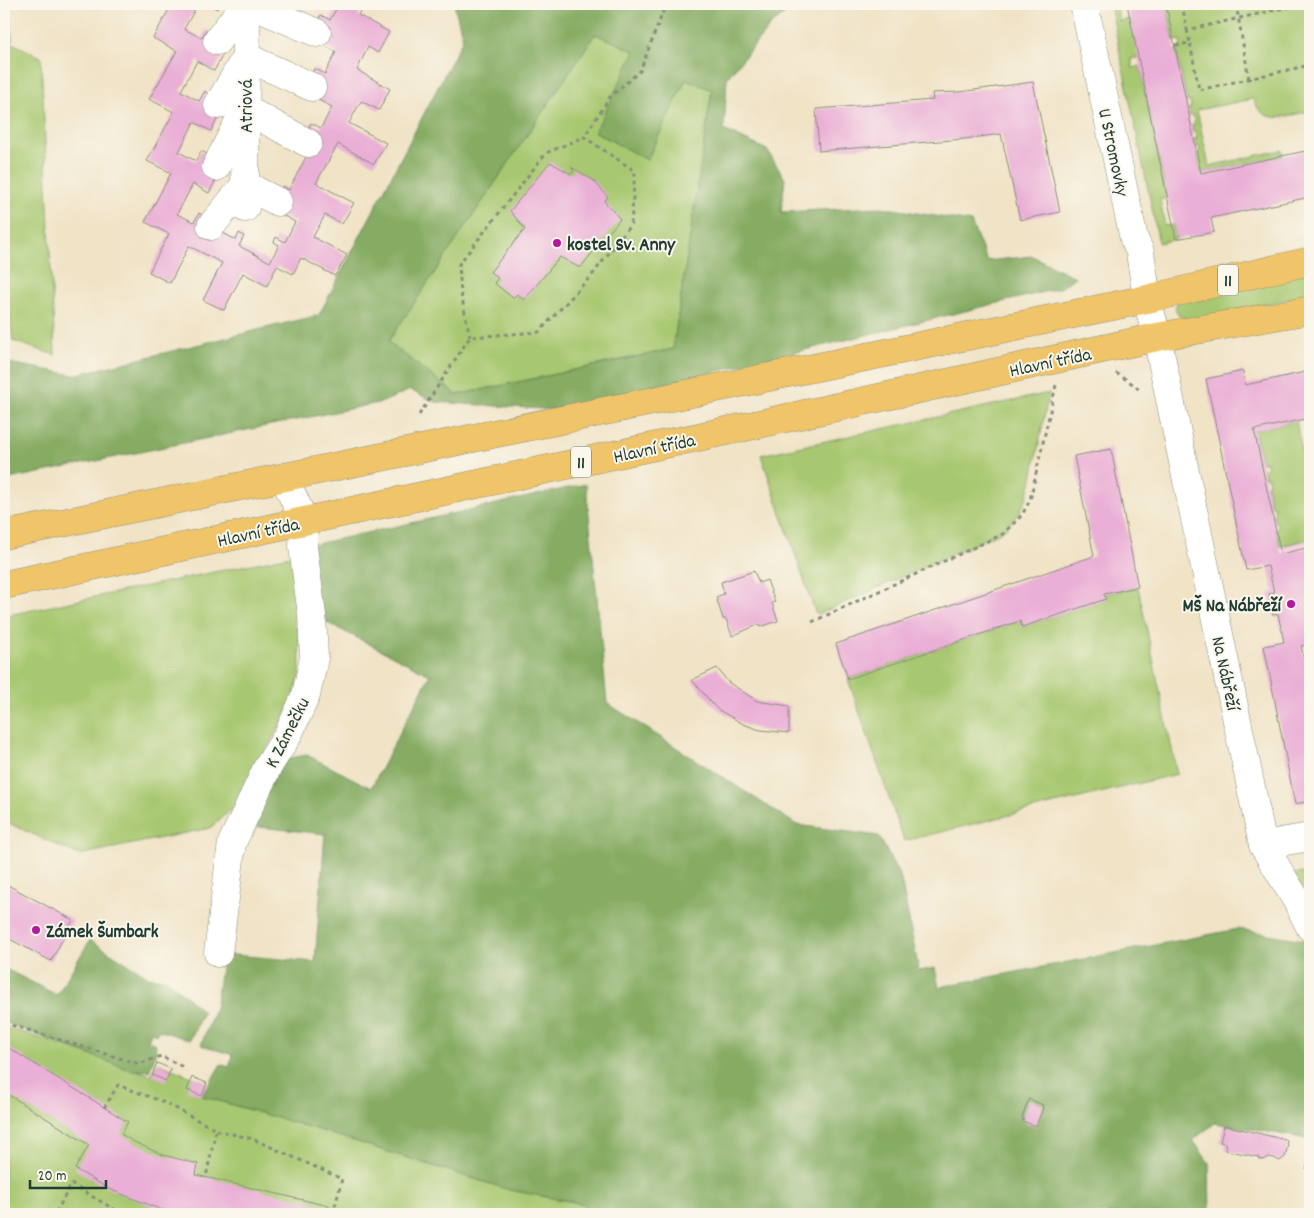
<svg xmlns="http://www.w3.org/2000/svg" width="1314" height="1218" viewBox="0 0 1314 1218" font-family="Dekko,sans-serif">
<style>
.built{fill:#f4cfdd}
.green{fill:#a7c870;stroke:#638252}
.forest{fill:#85ac62;stroke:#52744b;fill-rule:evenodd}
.building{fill:#eaafd6}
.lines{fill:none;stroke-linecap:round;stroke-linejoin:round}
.street-casing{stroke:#88907d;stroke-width:29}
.primary-casing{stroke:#88907d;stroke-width:29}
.path{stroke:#88907d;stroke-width:3;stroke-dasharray:4 4;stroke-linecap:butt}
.street{stroke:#fff;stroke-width:28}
.primary{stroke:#f0c469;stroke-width:28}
.poi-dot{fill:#b5179e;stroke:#fbf7ec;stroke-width:2}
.labels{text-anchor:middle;stroke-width:4;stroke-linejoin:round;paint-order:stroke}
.shield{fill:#fbf7ec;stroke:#61756b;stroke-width:1}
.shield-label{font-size:18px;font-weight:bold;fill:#1f3d34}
.street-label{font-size:19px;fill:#1f3d34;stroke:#fbf7ec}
.poi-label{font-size:19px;font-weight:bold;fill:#1f3d34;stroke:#fbf7ec;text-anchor:start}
</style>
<rect width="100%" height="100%" fill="#fbf7ec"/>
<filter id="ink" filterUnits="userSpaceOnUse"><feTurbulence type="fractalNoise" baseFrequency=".02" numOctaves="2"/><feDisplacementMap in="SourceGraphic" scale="10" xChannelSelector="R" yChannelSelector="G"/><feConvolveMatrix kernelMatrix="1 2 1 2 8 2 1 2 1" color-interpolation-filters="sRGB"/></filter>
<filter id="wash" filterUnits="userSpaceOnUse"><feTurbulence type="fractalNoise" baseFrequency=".0096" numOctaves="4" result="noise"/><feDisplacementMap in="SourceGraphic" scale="20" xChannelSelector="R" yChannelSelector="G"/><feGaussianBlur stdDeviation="1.12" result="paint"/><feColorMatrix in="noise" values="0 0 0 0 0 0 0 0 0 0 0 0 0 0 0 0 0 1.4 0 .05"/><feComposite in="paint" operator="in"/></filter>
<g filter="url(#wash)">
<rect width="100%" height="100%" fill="#f0e3c6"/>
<g class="built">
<polygon points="1310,539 1310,547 1281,554 1280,546"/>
<polygon points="1310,645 1310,670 1306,671 1301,647"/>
</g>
<g class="green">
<polygon points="1110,4 1116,4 1119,21 1131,19 1139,57 1131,59 1133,68 1140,66 1167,198 1160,200 1165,226 1173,225 1176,239 1159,243"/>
<path d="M1166 4H1310V111C1287 116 1264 127 1253 99L1197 110 1209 166 1282 150 1283 156 1201 173 1197 153 1200 152 1199 146 1196 147 1194 139 1197 138 1196 131 1193 132 1192 125 1195 124 1193 116H1190L1188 109 1191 108 1190 101 1187 102 1176 50 1181 49 1180 40 1174 41Z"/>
<polygon points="595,34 635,51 647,160 686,79 712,90 673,349 457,395 387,343"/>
<polygon points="12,43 41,57 55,355 13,341 4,265 4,52"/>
<polygon points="1310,271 1310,295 1189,320 1179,316 1175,309 1178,299"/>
<polygon points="1049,393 1031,483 1027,497 1019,513 1006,528 997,534 819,614 815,612 761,455"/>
<polygon points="1296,421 1305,467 1310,467 1310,539 1280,546 1276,528 1278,527 1277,522 1275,522 1273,513 1275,512 1274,506 1271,506 1267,484 1269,483 1268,477 1265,477 1264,468 1267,468 1266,462 1262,462 1254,430"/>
<polygon points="295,555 299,611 300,674 292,704 234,807 210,828 79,855 4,821 4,616"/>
<polygon points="1138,587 1177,774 904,841 848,679 1020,621 1023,627 1065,612 1104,594"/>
<polygon points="1310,872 1310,917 1289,875"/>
<polygon points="9,1028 151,1075 157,1063 207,1083 202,1096 319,1130 510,1190 584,1204 588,1214 4,1214 4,1029"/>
</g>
<g class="forest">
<polygon points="4,4 10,4 12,43 4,52"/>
<path d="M454 4H797L771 25 727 78 724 130 767 150 785 179 781 212 881 207 971 222 987 261 1032 256 1075 277 1060 288 557 410 435 402 410 390 383 402 4 480V362L74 375 319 315 463 39ZM595 34 635 51 595 132 647 160 686 79 712 90 673 349 457 395 388 342Z"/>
<polygon points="586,484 607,703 797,825 879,836 901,879 919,971 935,968 939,987 1238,929 1310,941 1310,1141 1303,1138 1215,1123 1193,1140 1209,1163 1210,1214 588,1214 584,1204 510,1190 319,1130 202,1096 221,1064 229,1067 233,1055 201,1045 215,1009 223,954 315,962 325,834 250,826 284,759 307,755 371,788 430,675 312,615 303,547"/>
<polygon points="90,940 149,977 168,980 203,1012 190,1040 158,1030 157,1034 151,1032 148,1041 156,1044 155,1056 149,1071 130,1070 4,1022 4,968 57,995"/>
</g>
<g id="blocks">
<g class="building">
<polygon points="172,4 198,4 184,29 202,38 206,30 211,32 227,47 214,71 197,61 181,91 199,101 205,91 223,108 211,131 194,122 179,152 196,161 201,151 207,154 204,161 221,170 209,193 193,184 177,214 194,222 199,213 204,216 201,221 236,240 239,233 244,236 239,246 270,262 279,245 274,242 276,237 285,242 295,222 274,210 282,186 289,190 309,151 309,128 311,123 321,128 332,107 307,94 314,68 325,74 336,52 313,39 318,20 321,15 330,20 339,4 364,4 358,15 389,32 378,53 368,47 357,70 390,89 379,110 361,101 349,123 386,143 374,164 338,144 316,183 354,203 342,224 325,215 313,237 347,255 335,276 301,258 293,274 277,266 267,286 243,273 224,310 203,300 222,263 189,246 170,283 149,272 169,234 145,222 171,173 147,161 174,112 149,99 177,51 153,38"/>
<polygon points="207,4 219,4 217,9"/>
<polygon points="1127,4 1166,4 1201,173 1310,150 1310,197 1211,218 1214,232 1176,239"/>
<polygon points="1033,82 1060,212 1020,220 1001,134 964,139 819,151 816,109 933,100 932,93 959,92"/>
<polygon points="550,162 571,174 574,171 571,167 593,180 608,197 604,201 620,219 580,268 560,257 524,300 517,294 513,298 494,283 498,278 490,272 525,229 510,211"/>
<polygon points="1243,371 1245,385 1310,371 1310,418 1254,430 1281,554 1310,547 1310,645 1301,646 1310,688 1310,801 1295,804 1264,646 1284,642 1278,614 1273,615 1269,594 1274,592 1268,566 1246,570 1206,379"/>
<polygon points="1111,449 1138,587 1104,594 1106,599 1022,627 1020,621 848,679 836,644 1094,556 1074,456"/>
<polygon points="754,571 759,583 767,580 775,602 772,603 778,621 760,627 760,624 732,636 726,619 723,619 716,597 724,594 721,582"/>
<polygon points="717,668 728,682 757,701 789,706 789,733 760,730 743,724 717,709 692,680"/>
<polygon points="4,883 73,920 51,961 4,936"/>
<polygon points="4,1045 128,1122 121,1134 134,1142 163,1155 198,1164 196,1175 329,1206 327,1214 184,1214 162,1210 109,1189 75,1169 89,1145 4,1092"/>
<polygon points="157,1063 171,1069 166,1081 152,1075"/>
<polygon points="192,1077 207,1083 202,1096 187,1090"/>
<polygon points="1029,1099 1043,1105 1042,1107 1043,1108 1036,1126 1022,1121 1024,1118 1022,1117"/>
<polygon points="1224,1126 1228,1126 1286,1140 1288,1145 1285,1157 1280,1161 1274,1158 1269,1157 1264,1160 1259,1159 1258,1157 1226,1150 1225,1143 1220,1142"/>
<polygon points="1310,1156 1310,1170 1306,1169"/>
</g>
</g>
</g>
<g filter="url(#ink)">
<use href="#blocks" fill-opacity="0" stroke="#88907d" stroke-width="1"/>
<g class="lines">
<defs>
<g id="street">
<polyline points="250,4 317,33"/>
<polyline points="1084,4 1134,239 1140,252 1147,299 1157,337 1263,845 1297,901 1310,927"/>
<polyline points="217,41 245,4"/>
<polyline points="218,105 246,57 312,87"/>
<polyline points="216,167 245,109 308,143"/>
<polyline points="245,208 246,4"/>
<polyline points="211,226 245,185 278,202"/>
<polyline points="1263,845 1310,837"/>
<polyline points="218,953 232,843 267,768 288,735 306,695 314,658 312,615 303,547 304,521 284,477"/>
</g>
<g id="primary">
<polyline points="4,535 1147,299 1310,261"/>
<polyline points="4,585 745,427 1157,337 1310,310"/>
</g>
</defs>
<use href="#street" class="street-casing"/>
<use href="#primary" class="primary-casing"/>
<g class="path">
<polyline points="1182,4 1187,30 1302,4"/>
<polyline points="1236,4 1249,79"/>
<polyline points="1187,30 1190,43"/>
<polyline points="1175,45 1190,43 1199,90 1310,65"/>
<polyline points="470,337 461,294 459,264 546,153 584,137"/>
<polyline points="1116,373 1136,386 1140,392"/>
<polyline points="419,415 470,337 539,332 593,274 631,224 635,171 584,137 610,97 640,71 666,4"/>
<polyline points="812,622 1003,534 1022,515 1030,500 1056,385"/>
<polyline points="4,1025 8,1024 139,1064 161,1056 183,1067"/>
<polyline points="104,1108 118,1085 166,1103 216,1130 206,1177"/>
<polyline points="216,1130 253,1139 342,1179 333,1214"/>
<polyline points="66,1214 57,1211 71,1184 122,1214"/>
</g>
<use href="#street" class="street"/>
<use href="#primary" class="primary"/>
</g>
</g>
<g class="poi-dot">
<circle cx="557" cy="243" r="5"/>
<circle cx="1291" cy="604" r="5"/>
<circle cx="36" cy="930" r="5"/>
</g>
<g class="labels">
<g class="shield">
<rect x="1218" y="264.5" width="20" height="31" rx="4"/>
<rect x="571" y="446.5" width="20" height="31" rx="4"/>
</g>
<g class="shield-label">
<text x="1228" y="286">11</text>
<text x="581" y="468">11</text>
</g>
<g class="street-label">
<text transform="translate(245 106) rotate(-90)" y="7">Atriová</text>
<text transform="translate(1115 152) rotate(78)" y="7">U Stromovky</text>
<text transform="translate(1050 361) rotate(-12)" y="7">Hlavní třída</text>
<text transform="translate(654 447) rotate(-12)" y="7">Hlavní třída</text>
<text transform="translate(258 531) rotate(-12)" y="7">Hlavní třída</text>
<text transform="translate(1227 673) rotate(78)" y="7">Na Nábřeží</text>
<text transform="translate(286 732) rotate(-63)" y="7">K Zámečku</text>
</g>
<g class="poi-label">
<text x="567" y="250">kostel Sv. Anny</text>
<text x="1281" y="611" text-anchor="end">MŠ Na Nábřeží</text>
<text x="46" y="937">Zámek Šumbark</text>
</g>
</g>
<rect width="1314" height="1218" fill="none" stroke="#fbf7ec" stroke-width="20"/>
<path d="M30 1180v8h76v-8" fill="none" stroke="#1f3d34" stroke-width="2.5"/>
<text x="38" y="1180" font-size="15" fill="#1f3d34" stroke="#fbf7ec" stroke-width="4" paint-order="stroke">20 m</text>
</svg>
